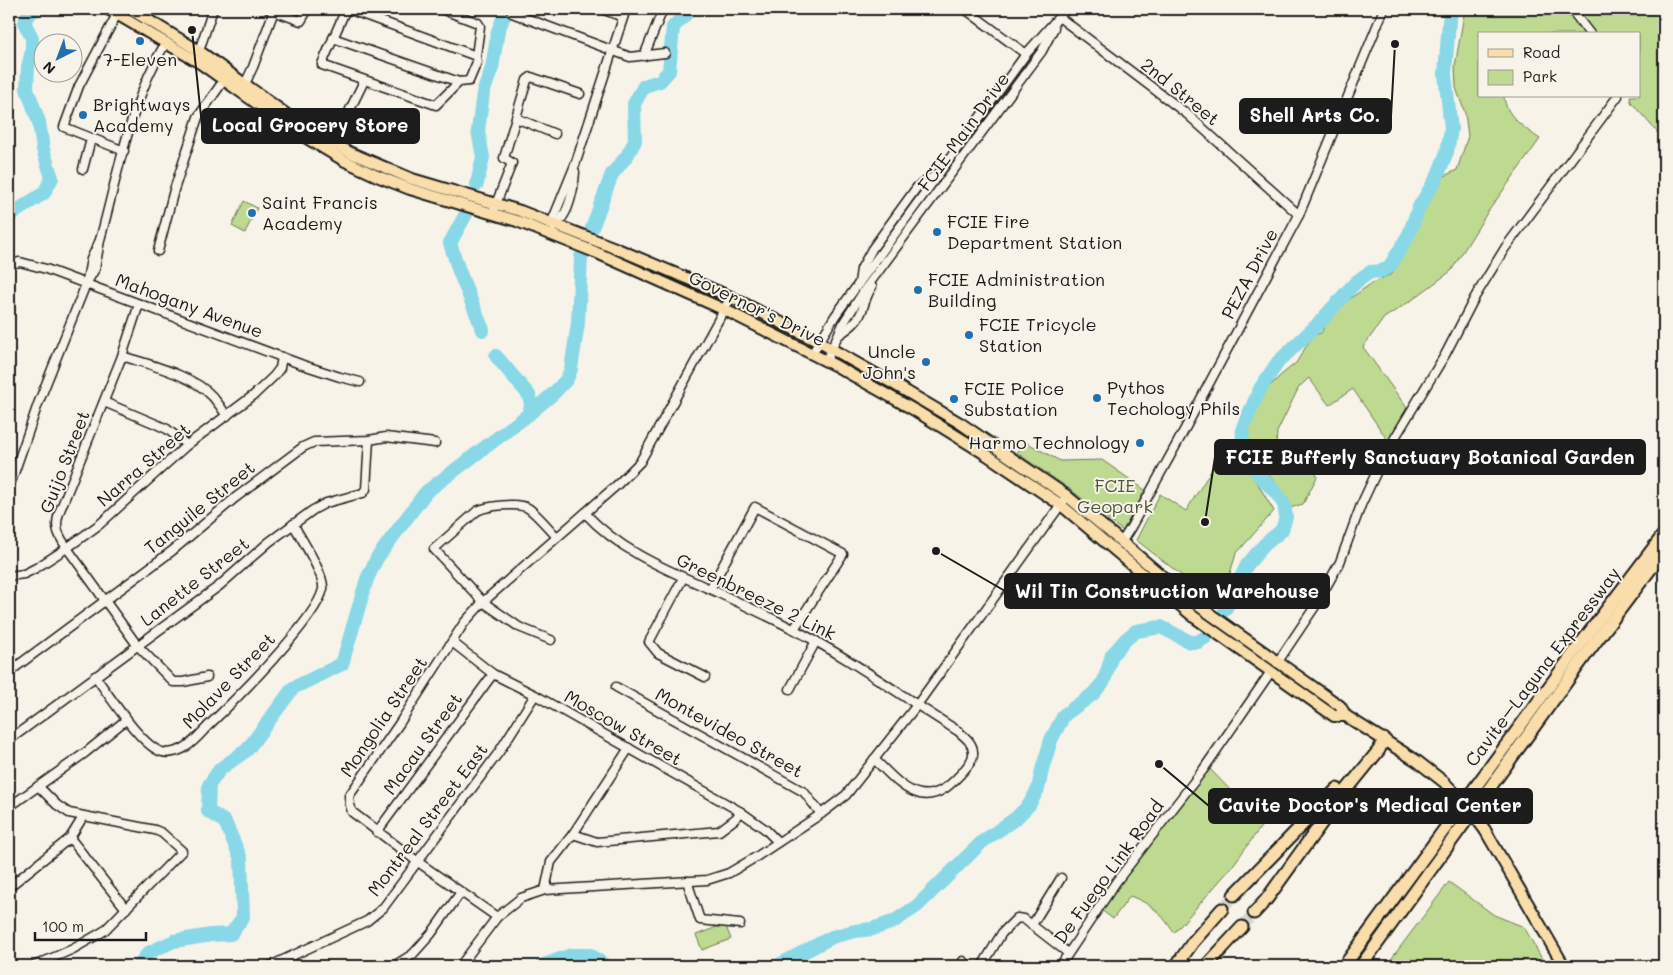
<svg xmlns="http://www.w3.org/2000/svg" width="1673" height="975" viewBox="0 0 1673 975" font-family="Mali,sans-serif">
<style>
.green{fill:#bed990;stroke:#6d7a56}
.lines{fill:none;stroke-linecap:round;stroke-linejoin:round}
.river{stroke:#89d8e7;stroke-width:14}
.highway-tunnel{stroke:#d6d3c9;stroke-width:11;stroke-dasharray:11 5.5;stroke-linecap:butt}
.minor-casing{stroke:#1c1c1c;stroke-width:11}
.major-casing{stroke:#1c1c1c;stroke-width:14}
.highway-casing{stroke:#1c1c1c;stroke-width:15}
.minor{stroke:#f7f3e8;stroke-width:8}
.major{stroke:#f9deab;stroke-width:10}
.highway{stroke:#f9deab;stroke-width:11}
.major-bridge-casing{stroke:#1c1c1c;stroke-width:14;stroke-linecap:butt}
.major-bridge{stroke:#f9deab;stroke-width:10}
.poi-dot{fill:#1f6fb2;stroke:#f7f3e8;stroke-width:2}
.labels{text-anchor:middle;stroke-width:4;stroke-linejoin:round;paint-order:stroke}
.poi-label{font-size:18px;fill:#1c1c1c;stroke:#f7f3e8;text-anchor:start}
.street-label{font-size:18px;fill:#1c1c1c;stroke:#f7f3e8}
.park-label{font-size:18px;fill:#4d553f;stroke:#f7f3e8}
.leader{fill:none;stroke:#1c1c1c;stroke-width:2}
.callout-dot{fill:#1c1c1c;stroke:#f7f3e8;stroke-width:2}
.callout{fill:#1c1c1c;stroke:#1c1c1c;stroke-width:2}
.callout-label{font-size:19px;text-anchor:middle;font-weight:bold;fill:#fff}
</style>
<rect width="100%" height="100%" fill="#f7f3e8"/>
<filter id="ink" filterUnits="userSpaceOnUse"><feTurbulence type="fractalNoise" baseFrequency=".02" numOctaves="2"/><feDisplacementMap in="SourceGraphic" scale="10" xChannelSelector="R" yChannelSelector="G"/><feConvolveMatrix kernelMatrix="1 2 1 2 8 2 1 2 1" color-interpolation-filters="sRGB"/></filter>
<g filter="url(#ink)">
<g class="green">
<path d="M1465 9H1664V140L1631 102 1630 96H1639V34H1479V96H1504C1505 116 1526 129 1540 139L1487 213 1451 271 1412 300 1384 318 1363 347 1407 408 1388 441 1353 389 1329 405 1309 378 1299 387 1277 432 1276 449 1314 460 1317 477 1303 504 1290 508 1281 490 1252 454 1247 436 1253 408 1258 398 1281 375 1296 363 1313 335 1321 333 1334 310 1372 283 1392 274 1413 235 1435 187 1444 176 1457 170 1468 136 1465 113 1456 88 1455 66Z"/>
<polygon points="244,201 257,208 245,233 232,226"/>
<polygon points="1231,439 1274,511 1236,554 1220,605 1136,540 1160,494 1186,511"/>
<polygon points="1024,441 1060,461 1102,460 1145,490 1124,532 1071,490 1017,453"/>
<path d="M1209 768 1263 824 1231 868 1174 933C1161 913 1153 905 1130 896L1113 919 1100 909Z"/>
<polygon points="1449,882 1494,915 1524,927 1546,966 1386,966"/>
<polygon points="725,924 731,939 702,950 696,935"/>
</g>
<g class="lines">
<g class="river">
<polyline points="74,9 78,9"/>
<polyline points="477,184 483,157 478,131 483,93 492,68 498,31 504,16 503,9"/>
<polyline points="466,214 450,243 459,271 483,330"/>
<polyline points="9,216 44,193 52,178 43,149 39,122 27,89 28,67 32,51 32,38 25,24 26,17 35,9"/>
<polyline points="592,228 612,174 627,156 635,141 634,104 644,86 660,81 669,71 673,27 691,9"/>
<polyline points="496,356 529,395 531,405 529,414"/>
<polyline points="1225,610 1247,565 1264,545 1282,530 1286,517 1284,504 1277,494 1246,461 1242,448 1243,427 1260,389 1278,362 1318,324 1356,282 1370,272 1382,271 1390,266 1409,234 1419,207 1437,177 1447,152 1451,129 1445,74 1449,21 1452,9"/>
<polyline points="139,966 148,953 174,941 211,935 231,934 243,917 241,859 225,822 208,811 209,785 220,769 247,750 293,688 342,664 367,579 377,558 426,492 529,414 554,393 567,379 571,369 578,323 581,257"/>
<polyline points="541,966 571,955 590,955 606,966"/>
<polyline points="777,966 832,937 855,931 872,929 893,922 917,906 982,842 1016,818 1029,805 1038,789 1042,770 1051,740 1064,715 1093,694 1104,681 1112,655 1125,640 1136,631 1161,627 1190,642 1198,642 1206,637"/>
</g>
<g class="highway-tunnel">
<polyline points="1222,909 1234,895"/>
<polyline points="1242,927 1254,913"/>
</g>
<defs>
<g id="minor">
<polyline points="268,9 301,21 308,9"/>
<polyline points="346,9 322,64 322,65 436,105 459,82 469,81 477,62 476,56 480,26 478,23 441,9"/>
<polyline points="348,9 476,56"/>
<polyline points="602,9 623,17"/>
<polyline points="965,9 1026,54"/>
<polyline points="1571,9 1590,34"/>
<polyline points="512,13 630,57 665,53"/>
<polyline points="117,14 79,86 64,127 124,151"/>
<polyline points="1059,17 1187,114 1299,215"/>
<polyline points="333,38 459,82"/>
<polyline points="199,51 213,9"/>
<polyline points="644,56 663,9"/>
<polyline points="245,84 253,67 274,11"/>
<polyline points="516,118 555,134"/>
<polyline points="330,147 335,136 338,134 364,81"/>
<polyline points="83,169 91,139"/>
<polyline points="494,209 512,163 504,158 527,80 531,77 580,94"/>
<path d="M555 224C569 217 574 187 575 172"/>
<polyline points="554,227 553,219 575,165 626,9"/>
<polyline points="158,251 174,190 198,117 224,80"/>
<polyline points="9,264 20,262 46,269 303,365 340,377 360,382"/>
<path d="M87 280 91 259 100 240C118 174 130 102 166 42"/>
<polyline points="859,283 861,269 872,249 917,187 936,175"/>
<path d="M139 304 122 356 59 513C54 528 59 536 67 548L137 645 173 682H183L207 677"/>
<path d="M839 335C847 329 857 323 861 313 865 304 866 295 872 287"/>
<polyline points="812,354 835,316 1026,54 1066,9"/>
<path d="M122 356C150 365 193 375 213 397 218 403 223 410 227 416"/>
<polyline points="826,361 844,322 866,288 1042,51 1054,28"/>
<polyline points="104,402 156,424 167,429 187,445"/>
<polyline points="9,488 38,404 86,284 95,269 100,240"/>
<path d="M585 513C620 551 665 569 710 589 738 602 766 615 793 629 850 658 903 697 958 731 965 737 973 743 973 752 974 759 969 764 965 769 954 782 939 798 920 794 902 790 887 771 874 759"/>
<polyline points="1121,543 1131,527 1180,438 1299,215 1384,9"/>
<polyline points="9,576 24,574 36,568 67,548 100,524 187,445 254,395 274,376 280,368 282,357"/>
<polyline points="683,578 649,642 658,653 705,677"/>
<polyline points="710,589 755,507 843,554 794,629"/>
<path d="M551 640 519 627 483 602 434 549 477 511C487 506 517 502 528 508 536 513 550 530 557 537"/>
<polyline points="452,642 493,674 535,695 741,812 765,829 778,842"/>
<polyline points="1277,663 1316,605 1340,562 1361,505 1376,473 1396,436 1445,355 1475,297 1505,248 1618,96"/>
<polyline points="9,672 172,551 235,498 303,447 314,442 369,440 386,437 435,443"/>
<path d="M95 676C109 695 141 746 162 752 169 754 181 751 187 746 195 741 202 732 209 725 234 701 317 619 323 589 325 575 301 538 293 524"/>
<polyline points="616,687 804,792 821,814"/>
<polyline points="790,689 816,641"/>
<polyline points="9,740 219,586 269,542 313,510 326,503 363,493 366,489 369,440"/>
<polyline points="9,807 85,753 127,719"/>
<polyline points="377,832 493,674"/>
<polyline points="573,834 597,842 719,831 735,819 741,812"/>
<polyline points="70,838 126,909"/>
<polyline points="687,881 700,920 740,924"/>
<polyline points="9,887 70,838 83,817"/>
<polyline points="545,890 551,862 573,834 629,748"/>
<polyline points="497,917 418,862 352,812 350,805 349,796 399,724 464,623 483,602 617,485 640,462 731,297"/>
<polyline points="1032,925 1061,878"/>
<polyline points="963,961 969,966"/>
<polyline points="34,966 73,949 104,931 182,851 162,833 155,830 69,813 57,805 38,786"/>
<polyline points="270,966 367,921 383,908 499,752 535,695"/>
<polyline points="394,966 413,954 431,934 461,892"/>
<polyline points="460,966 497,917 521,898 545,890 707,880 729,873 756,857 821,814 846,795 917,705 1067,496"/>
<polyline points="982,966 1002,933 1017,918 1024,919 1068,953"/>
<polyline points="1060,966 1116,882 1203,770 1270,673"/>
</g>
<g id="major">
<polyline points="108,9 200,63 300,134 345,161 377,176 410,189 517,221 595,252 725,310 836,366 916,411 987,455 1061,505 1194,617 1334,716 1346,716"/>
<polyline points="130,9 199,51 301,125 351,153 412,179 520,211 615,248 731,297 819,342 892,383 960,423 1067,496 1193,602 1340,706 1346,716 1417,761 1444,782"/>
<polyline points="1485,830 1564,966"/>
</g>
<g id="highway">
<polyline points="1234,895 1337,789"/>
<polyline points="1254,913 1266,900 1336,803 1379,750 1384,739"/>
<polyline points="1176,966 1193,942 1222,909"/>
<polyline points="1206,966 1242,927"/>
<polyline points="1344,966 1579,646 1664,534"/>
<polyline points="1361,966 1588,652 1664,551"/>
</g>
</defs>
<use href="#minor" class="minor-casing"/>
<use href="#major" class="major-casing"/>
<use href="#highway" class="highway-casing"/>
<use href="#minor" class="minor"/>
<use href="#major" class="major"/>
<use href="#highway" class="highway"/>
<defs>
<polyline id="major-bridge" points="1444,782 1467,806 1485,830"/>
</defs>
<use href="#major-bridge" class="major-bridge-casing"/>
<use href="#major-bridge" class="major-bridge"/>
</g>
</g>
<g class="poi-dot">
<circle cx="140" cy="41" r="5"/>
<circle cx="83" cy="115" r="5"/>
<circle cx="252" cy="213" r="5"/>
<circle cx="937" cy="232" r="5"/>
<circle cx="918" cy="290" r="5"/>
<circle cx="969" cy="335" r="5"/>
<circle cx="926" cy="362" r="5"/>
<circle cx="1097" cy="398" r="5"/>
<circle cx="954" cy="399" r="5"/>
<circle cx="1140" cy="443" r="5"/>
</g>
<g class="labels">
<g class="poi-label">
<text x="140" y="66" text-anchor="middle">7-Eleven</text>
<text x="93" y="111">Brightways<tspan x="93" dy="21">Academy</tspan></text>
<text x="262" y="209">Saint Francis<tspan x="262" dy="21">Academy</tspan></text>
<text x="947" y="228">FCIE Fire<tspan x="947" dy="21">Department Station</tspan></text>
<text x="928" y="286">FCIE Administration<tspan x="928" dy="21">Building</tspan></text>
<text x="979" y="331">FCIE Tricycle<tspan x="979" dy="21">Station</tspan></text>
<text x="916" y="358" text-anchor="end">Uncle<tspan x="916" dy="21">John's</tspan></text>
<text x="1107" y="394">Pythos<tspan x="1107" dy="21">Techology Phils</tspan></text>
<text x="964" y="395">FCIE Police<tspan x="964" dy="21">Substation</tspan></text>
<text x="1130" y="449" text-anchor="end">Harmo Technology</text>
</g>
<g class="street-label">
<text transform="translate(1180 92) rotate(39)" y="6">2nd Street</text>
<text transform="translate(964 132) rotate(-54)" y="6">FCIE Main Drive</text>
<text transform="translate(1250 274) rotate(-62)" y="6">PEZA Drive</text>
<text transform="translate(189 306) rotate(20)" y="6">Mahogany Avenue</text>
<text transform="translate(757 309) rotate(26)" y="6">Governor's Drive</text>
<text transform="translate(65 462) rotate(-69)" y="6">Guijo Street</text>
<text transform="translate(144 465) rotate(-41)" y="6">Narra Street</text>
<text transform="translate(200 508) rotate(-39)" y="6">Tanguile Street</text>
<text transform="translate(195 582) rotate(-38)" y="6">Lanette Street</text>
<text transform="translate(756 597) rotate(26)" y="6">Greenbreeze 2 Link</text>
<text transform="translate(1543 667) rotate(-53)" y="6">Cavite–Laguna Expressway</text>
<text transform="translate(229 681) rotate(-46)" y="6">Molave Street</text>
<text transform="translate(384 717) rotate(-56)" y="6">Mongolia Street</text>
<text transform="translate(623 728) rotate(30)" y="6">Moscow Street</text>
<text transform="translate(729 733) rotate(29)" y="6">Montevideo Street</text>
<text transform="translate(423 744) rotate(-54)" y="6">Macau Street</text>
<text transform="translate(428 820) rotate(-53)" y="6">Montreal Street East</text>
<text transform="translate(1109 872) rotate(-54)" y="6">De Fuego Link Road</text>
</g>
<g class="park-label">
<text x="1115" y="492">FCIE<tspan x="1115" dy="21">Geopark</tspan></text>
</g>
</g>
<path class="leader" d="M1395 44L1391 116M192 30L202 126M1205 522L1215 457M936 551L1005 591M1159 764L1209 806"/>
<g class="callout-dot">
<circle cx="1395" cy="44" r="5"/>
<circle cx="192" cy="30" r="5"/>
<circle cx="1205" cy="522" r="5"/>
<circle cx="936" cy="551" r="5"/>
<circle cx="1159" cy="764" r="5"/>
</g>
<g class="callout">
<rect x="1240" y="99" width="151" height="34" rx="5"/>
<rect x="202" y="109" width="217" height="34" rx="5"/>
<rect x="1215" y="440" width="430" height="34" rx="5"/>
<rect x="1005" y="574" width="324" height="34" rx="5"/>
<rect x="1209" y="789" width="323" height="34" rx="5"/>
</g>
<g class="callout-label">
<text x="1315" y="122">Shell Arts Co.</text>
<text x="310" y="132">Local Grocery Store</text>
<text x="1430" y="464">FCIE Bufferly Sanctuary Botanical Garden</text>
<text x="1167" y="598">Wil Tin Construction Warehouse</text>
<text x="1370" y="812">Cavite Doctor's Medical Center</text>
</g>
<rect width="1673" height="975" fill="none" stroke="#f7f3e8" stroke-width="30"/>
<rect x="15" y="15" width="1643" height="945" fill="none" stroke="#1c1c1c" stroke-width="2" filter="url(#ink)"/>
<rect x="1478" y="32" width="162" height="65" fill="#f7f3e8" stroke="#9f9d96"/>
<rect x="1488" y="49" width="25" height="8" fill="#f9deab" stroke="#9f9d96"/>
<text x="1523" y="58" font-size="15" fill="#1c1c1c">Road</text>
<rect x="1488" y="70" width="25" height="15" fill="#bed990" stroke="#9f9d96"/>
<text x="1523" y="82" font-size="15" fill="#1c1c1c">Park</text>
<g transform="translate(58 58) rotate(222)"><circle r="24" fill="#f7f3e8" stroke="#9f9d96"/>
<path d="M0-4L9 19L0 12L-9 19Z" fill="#1f6fb2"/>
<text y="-8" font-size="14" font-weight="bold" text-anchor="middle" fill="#1c1c1c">N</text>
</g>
<path d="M35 932v8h111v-8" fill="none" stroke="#1c1c1c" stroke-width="2.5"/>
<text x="42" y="932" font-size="15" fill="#1c1c1c" stroke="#f7f3e8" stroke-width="4" paint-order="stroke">100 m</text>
</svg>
